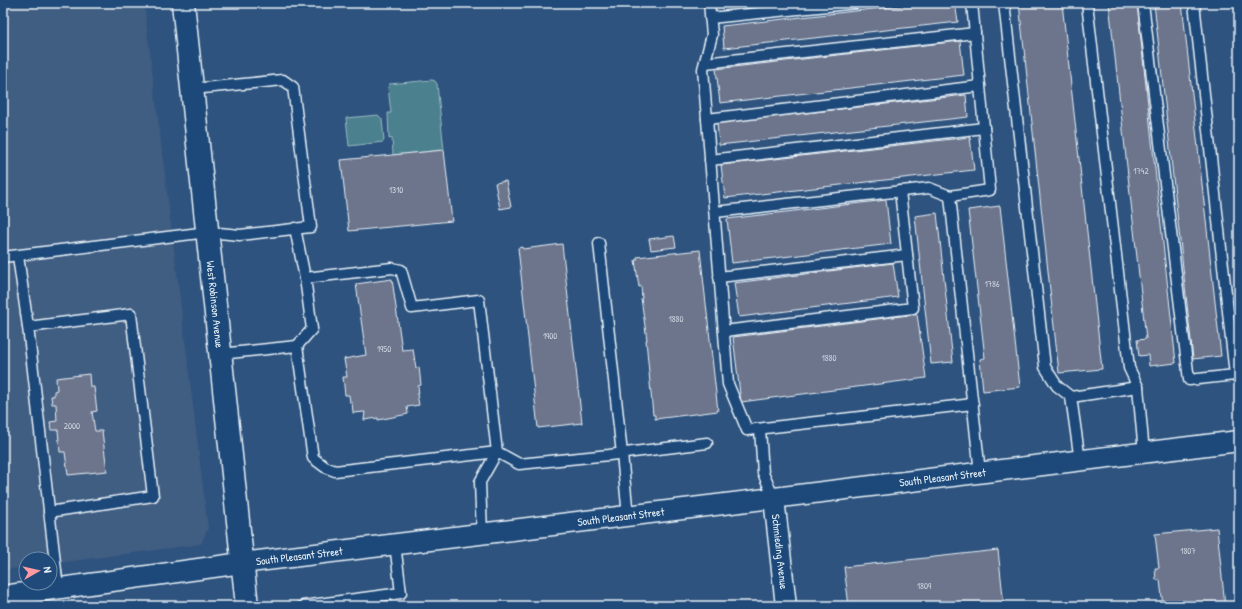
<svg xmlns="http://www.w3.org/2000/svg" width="1242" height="609" viewBox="0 0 1242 609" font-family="'Patrick Hand',sans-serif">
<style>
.built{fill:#415d82}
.green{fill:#4c818e;stroke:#9ab9c3}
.building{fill:#6c758c;stroke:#e8f1f8}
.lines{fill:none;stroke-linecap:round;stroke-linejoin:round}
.lane-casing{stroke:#e8f1f8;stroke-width:13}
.street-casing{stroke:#e8f1f8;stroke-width:23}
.secondary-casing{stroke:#e8f1f8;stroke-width:25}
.lane{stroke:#1f4a7a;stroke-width:10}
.street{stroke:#1f4a7a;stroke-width:20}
.secondary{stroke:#1f4a7a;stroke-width:22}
.labels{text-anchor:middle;stroke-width:3.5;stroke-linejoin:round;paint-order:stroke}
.number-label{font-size:9px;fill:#c9d2dd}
.street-label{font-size:11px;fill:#e8f1f8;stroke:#1f4a7a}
</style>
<rect width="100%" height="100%" fill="#2e537e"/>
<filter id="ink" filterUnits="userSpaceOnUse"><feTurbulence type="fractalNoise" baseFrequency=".025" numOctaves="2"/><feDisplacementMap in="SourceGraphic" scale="8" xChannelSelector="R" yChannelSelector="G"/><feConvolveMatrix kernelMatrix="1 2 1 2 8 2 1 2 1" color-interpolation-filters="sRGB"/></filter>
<g filter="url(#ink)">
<polygon class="built" points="3,3 144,3 208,528 201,544 50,564 50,559 26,559 26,567 3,570"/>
<g class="green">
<polygon points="432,80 435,81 437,84 444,150 393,155 392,138 389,139 388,113 391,113 388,87 389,84"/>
<polygon points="378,115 382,119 384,140 383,142 349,146 346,118"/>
</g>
<g class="building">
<polygon points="719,3 752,3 720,7"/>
<polygon points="926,3 955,3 958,22 724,48 722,26"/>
<polygon points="1019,3 1062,3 1102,369 1059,373"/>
<polygon points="1109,3 1137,3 1176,363 1149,366 1148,355 1139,356 1137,340 1146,339"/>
<polygon points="1154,3 1182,3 1221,356 1193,359"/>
<polygon points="960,41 964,75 720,103 716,69"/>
<polygon points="966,95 968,117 719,145 717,123"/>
<polygon points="970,137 974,170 725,198 721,165"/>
<polygon points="444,150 452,221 349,231 341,160"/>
<polygon points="506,181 511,207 500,209 495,183"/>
<polygon points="886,200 891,244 732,263 727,219"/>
<polygon points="1000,206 1020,387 983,391 980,359 985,358 968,210"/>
<polygon points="937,213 953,362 931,364 915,216"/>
<polygon points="674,236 676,247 651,250 649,239"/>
<polygon points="562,244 582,423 538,428 518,248 522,247 523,249"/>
<polygon points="700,250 718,411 655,419 655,415 653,415 646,340 647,340 641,298 642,298 641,286 639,287 635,260 637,260 637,257"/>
<polygon points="893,263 898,297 739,317 734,283"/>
<polygon points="392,279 402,350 413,349 416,368 419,367 421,385 418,386 419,394 417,394 419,405 407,407 408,414 378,420 378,418 364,420 365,412 353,413 352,402 350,403 349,395 345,395 343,377 347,377 344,359 366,355 356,284"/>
<polygon points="917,314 926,378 741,402 733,337"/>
<polygon points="89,374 90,387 94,387 97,411 92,412 95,431 102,431 107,471 68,475 65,452 60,452 58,430 51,430 50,422 57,421 56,404 52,404 51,396 54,396 54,391 57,390 56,378"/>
<polygon points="1217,528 1225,606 1163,606 1160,580 1156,580 1155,568 1159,568 1155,534"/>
<polygon points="998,550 1004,606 849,606 844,567"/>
</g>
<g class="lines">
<defs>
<g id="lane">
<polyline points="709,3 712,35 703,69 728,384 747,430 973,404"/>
<polyline points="972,3 990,190 950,196 980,473"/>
<polyline points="1004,3 1045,367 1057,386 1071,397 1080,461"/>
<polyline points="1087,3 1129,368 1138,387 1144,453"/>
<polyline points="1143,3 1189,380 1235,375 1194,3"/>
<polyline points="710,18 857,3"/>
<polyline points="705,63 975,33"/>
<polyline points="707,119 980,86"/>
<polyline points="710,160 984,128"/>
<polyline points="715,212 929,188 950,196"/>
<polyline points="295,228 305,278 392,268 401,270 412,308 479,300 497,452 480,482 482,534"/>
<polyline points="599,243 622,454 628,516"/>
<polyline points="18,256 28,327 58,588"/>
<polyline points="3,257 208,232 240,235 311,227 293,87 283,80 193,89"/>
<polyline points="719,277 907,255"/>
<polyline points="305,278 312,329 297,346 313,458 325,467 335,471 497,452 519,464 609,455 707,443"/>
<polyline points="28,327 131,314 153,496 49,512"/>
<polyline points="724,331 913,308 900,191"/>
<polyline points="220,354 297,346"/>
<polyline points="1071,397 1138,387"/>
<polyline points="760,429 763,473 774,498"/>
<polyline points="303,606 401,593 395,544"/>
</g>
<g id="street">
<path id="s1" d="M774 498 786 606"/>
<path id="s2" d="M3 596 242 563 1239 441"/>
</g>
<g id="secondary">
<path id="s3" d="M183 3 247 606"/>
</g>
</defs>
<use href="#lane" class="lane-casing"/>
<use href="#street" class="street-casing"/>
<use href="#secondary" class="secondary-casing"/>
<use href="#lane" class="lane"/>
<use href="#street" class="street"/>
<use href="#secondary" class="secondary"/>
</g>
</g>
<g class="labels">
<g class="number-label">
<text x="1141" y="174">1742</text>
<text x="396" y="193">1310</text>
<text x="992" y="287">1786</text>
<text x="676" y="322">1880</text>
<text x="550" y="339">1900</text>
<text x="384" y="352">1950</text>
<text x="829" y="361">1880</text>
<text x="72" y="429">2000</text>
<text x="1188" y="554">1807</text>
<text x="924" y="589">1809</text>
</g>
<g class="street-label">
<text dy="4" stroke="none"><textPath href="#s3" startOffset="303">West Robinson Avenue</textPath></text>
<text dy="4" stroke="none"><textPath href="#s2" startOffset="947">South Pleasant Street</textPath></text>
<text dy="4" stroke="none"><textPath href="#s2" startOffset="623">South Pleasant Street</textPath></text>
<text dy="4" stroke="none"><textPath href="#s1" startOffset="54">Schmieding Avenue</textPath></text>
<text dy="4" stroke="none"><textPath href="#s2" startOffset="299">South Pleasant Street</textPath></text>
</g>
</g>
<rect width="1242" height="609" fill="none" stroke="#1f4a7a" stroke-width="16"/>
<rect x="8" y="8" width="1226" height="593" fill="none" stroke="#e8f1f8" stroke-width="1.5" filter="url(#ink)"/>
<g transform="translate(38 571) rotate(82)"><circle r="19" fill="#1f4a7a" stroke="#6f8dac"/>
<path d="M0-3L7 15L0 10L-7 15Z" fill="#ff9aa2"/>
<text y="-6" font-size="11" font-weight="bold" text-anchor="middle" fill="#e8f1f8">N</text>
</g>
</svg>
